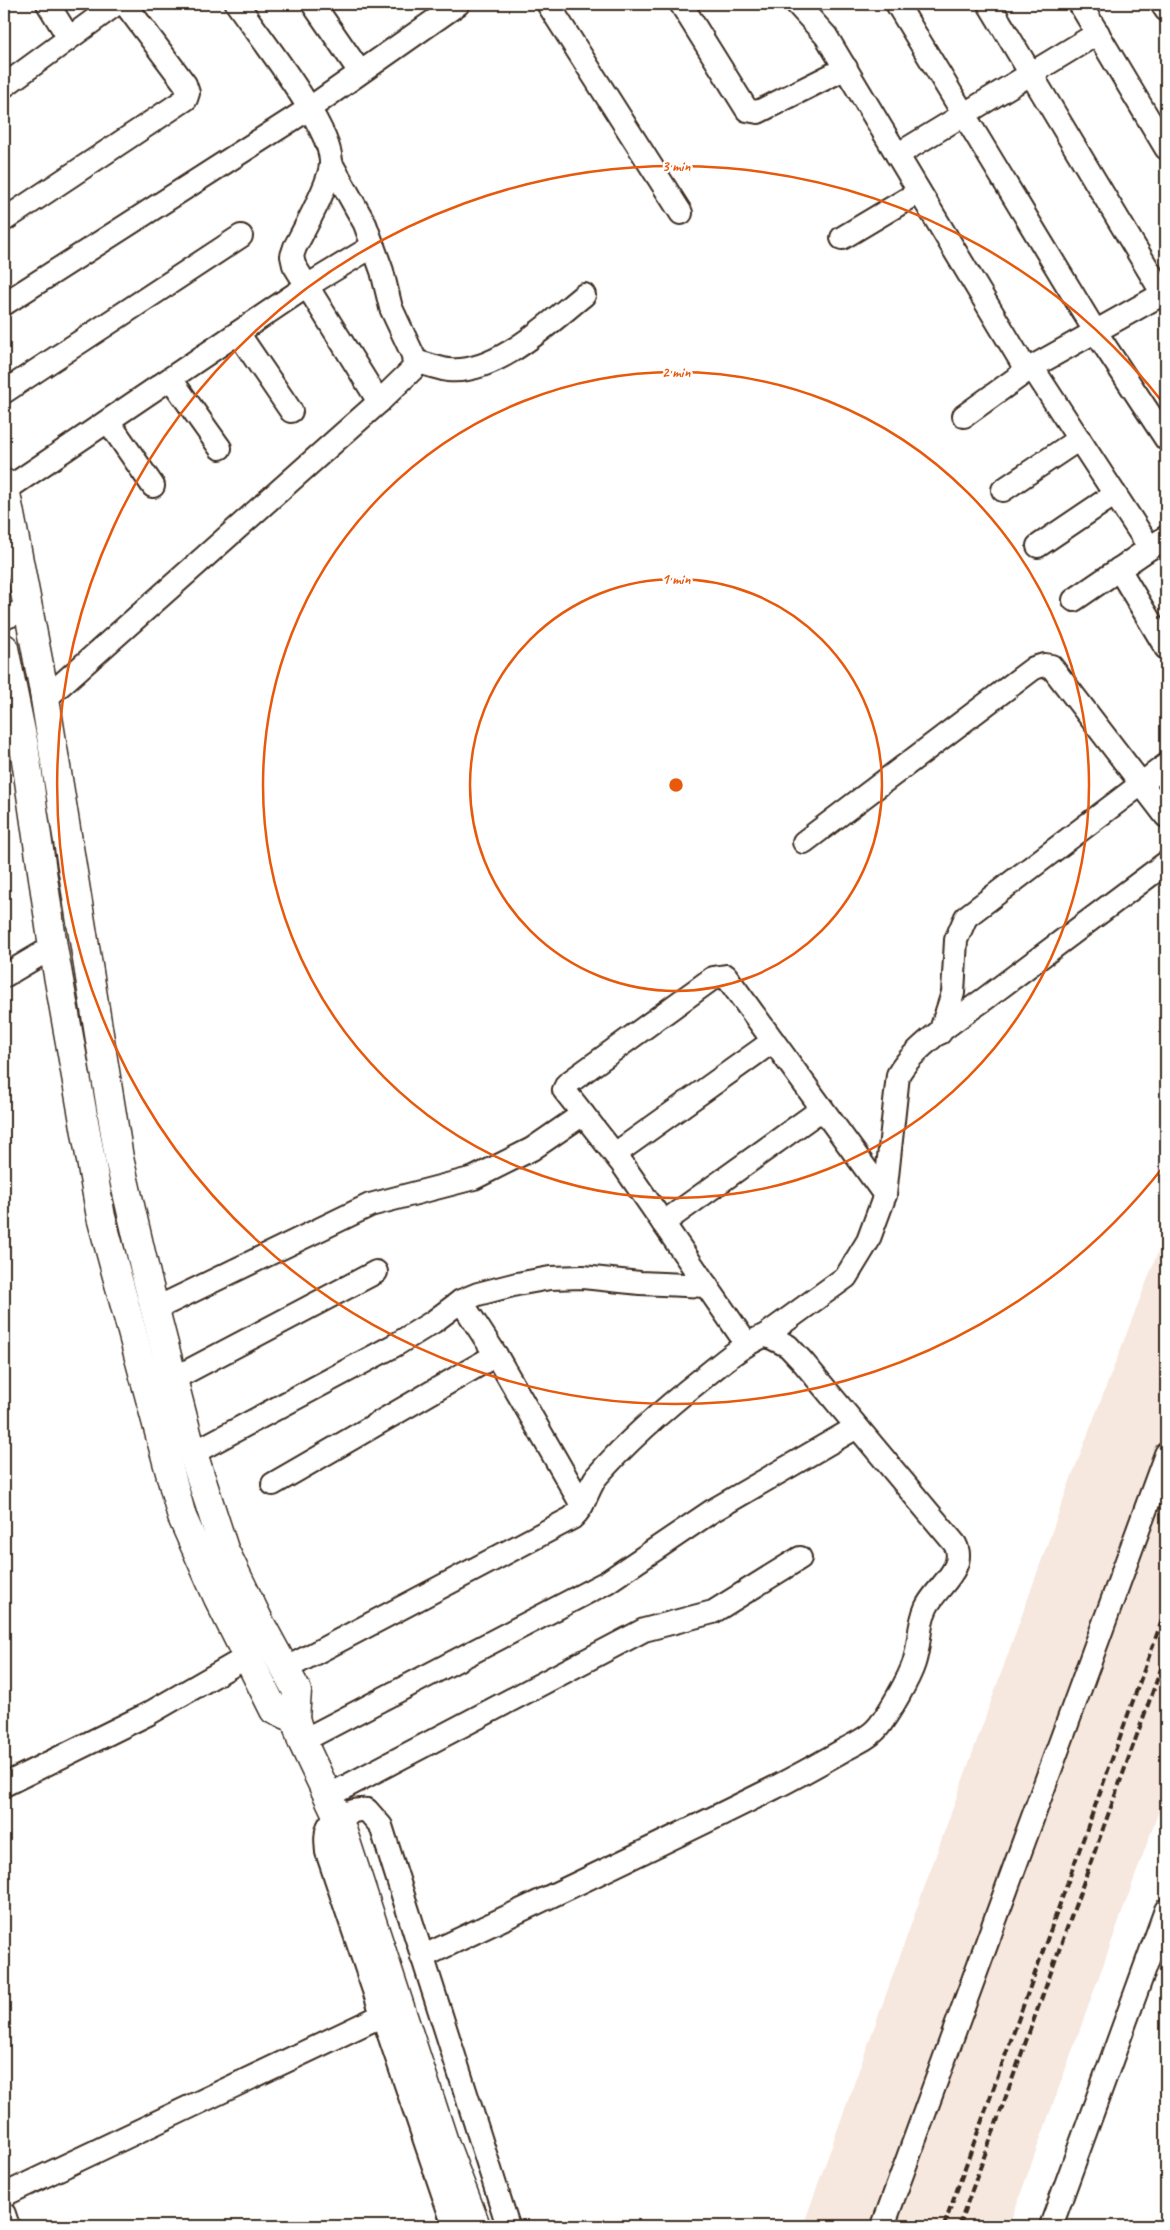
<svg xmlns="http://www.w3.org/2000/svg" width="1170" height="2230" viewBox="0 0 1170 2230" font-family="Caveat,sans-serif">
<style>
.built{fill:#f7e8df}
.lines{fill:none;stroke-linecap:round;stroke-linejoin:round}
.minor-casing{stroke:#3b2a1e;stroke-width:26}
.major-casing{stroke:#3b2a1e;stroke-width:31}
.minor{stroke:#fff;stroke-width:22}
.major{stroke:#fff;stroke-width:28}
.rail{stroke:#3b2a1e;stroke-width:4;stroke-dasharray:8 4;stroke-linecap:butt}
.ring{fill:none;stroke:#e8590c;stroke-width:2.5}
.centre{fill:#e8590c;stroke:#fff;stroke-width:2.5}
.ring-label{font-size:15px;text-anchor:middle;font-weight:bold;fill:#e8590c;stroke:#fff;stroke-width:4.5;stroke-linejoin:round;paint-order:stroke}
</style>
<rect width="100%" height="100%" fill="#fff"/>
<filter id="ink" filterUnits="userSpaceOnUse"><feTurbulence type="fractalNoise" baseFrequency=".02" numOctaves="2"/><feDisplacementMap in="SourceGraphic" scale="10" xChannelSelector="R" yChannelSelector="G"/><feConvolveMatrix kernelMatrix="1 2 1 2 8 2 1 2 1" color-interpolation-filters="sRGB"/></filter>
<g filter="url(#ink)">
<polygon class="built" points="1166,1231 1166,1791 1009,2226 803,2226 1071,1478"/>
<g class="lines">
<defs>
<g id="minor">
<polyline points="48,4 69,38"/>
<path d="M237 4C259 36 332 127 331 163 331 181 304 230 295 247L292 256 294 265 379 402"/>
<polyline points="313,4 360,72"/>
<polyline points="548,4 681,213"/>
<polyline points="681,4 747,110 758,112 846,68"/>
<polyline points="797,4 826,36 1027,371"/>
<polyline points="897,4 1095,331 1166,439"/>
<polyline points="989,4 1166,299"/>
<polyline points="1080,4 1166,148"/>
<polyline points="1162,4 1166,10"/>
<polyline points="4,86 116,4"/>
<polyline points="897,155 1098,33"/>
<polyline points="4,220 186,99 188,93 185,84 125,4"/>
<polyline points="842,238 919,192"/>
<polyline points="4,304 310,108 458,4"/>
<polyline points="238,333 291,411"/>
<path d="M415 361C426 364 437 368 448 370 496 375 549 323 584 295"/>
<polyline points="1032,367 1150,548"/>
<polyline points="171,379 220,448"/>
<polyline points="4,392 241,236"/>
<polyline points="964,416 1032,367 1166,292"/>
<polyline points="108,421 153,486"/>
<polyline points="1003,490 1079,439"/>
<polyline points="4,491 307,286 373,246"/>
<polyline points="1038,546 1115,494"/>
<polyline points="1119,569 1166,648"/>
<polyline points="1074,600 1166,537"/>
<polyline points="4,618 27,609"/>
<polyline points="45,699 379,402 414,368 413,355 391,308 382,271 365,224 331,163"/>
<polyline points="804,842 1034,668 1044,665 1051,666 1166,816"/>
<polyline points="4,976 53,947"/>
<polyline points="940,1033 953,993 956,940 966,917 1166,765"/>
<polyline points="583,1114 564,1090 567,1084 713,978 726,976 885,1195"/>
<polyline points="615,1154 773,1041"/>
<polyline points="663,1223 822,1109"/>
<polyline points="461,1301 496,1355 582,1505"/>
<polyline points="155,1309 370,1205 474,1178 532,1149 583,1114 623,1165 746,1343"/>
<path d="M766 1335 846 1277 868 1241 885 1195 898 1075C913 1047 960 1017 986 998 1046 953 1106 908 1166 863"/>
<polyline points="173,1379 376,1272"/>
<polyline points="193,1453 397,1344 433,1322 461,1301 478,1294 517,1284 550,1278 583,1277 640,1283 707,1286"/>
<polyline points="273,1484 496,1355"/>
<path d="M285 1669 572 1518C585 1507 587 1489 597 1476 629 1439 665 1408 703 1378 724 1361 742 1345 766 1335L788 1346 803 1362 955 1544C968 1568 935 1588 926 1608 918 1626 920 1645 914 1663 909 1679 889 1713 879 1726 870 1738 854 1744 842 1751 819 1764 796 1777 772 1789 656 1847 539 1902 422 1957"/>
<polyline points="302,1741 607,1582 712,1511 857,1427"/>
<polyline points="4,1785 148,1714 247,1657"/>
<polyline points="328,1796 644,1630 713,1612 800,1558"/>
<polyline points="4,2195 383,2015"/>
<polyline points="4,2214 8,2226"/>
<path d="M454 2226 327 1852C325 1831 325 1821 347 1813 354 1811 359 1809 367 1810L381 1826 508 2226"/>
<polyline points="883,2226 1166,1454"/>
<polyline points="1051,2226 1166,1910"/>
</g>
<g id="major">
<polyline points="4,483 43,686 119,1158 147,1279 189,1441 224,1549 260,1623 297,1691 295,1718 302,1741 338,1817 444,2142 476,2226"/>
<polyline points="4,648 24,746 53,947 101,1217 182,1517 218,1598 274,1710 295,1718"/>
</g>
</defs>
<use href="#minor" class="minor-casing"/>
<use href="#major" class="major-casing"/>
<use href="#minor" class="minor"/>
<use href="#major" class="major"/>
<g class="rail">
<polyline points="944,2226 1166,1609"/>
<polyline points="959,2226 1166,1655"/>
</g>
</g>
</g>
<g class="ring">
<circle cx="676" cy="785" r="206"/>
<circle cx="676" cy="785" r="413"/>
<path d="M1164 1166A619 619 0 1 1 1164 404"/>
</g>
<circle cx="676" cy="785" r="8" class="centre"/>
<g class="ring-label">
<text x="676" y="171">3 min</text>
<text x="676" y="377">2 min</text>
<text x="676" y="584">1 min</text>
</g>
<rect width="1170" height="2230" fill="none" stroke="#fff" stroke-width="20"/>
<rect x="10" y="10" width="1150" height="2210" fill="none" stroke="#3b2a1e" stroke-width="2" filter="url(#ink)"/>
</svg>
